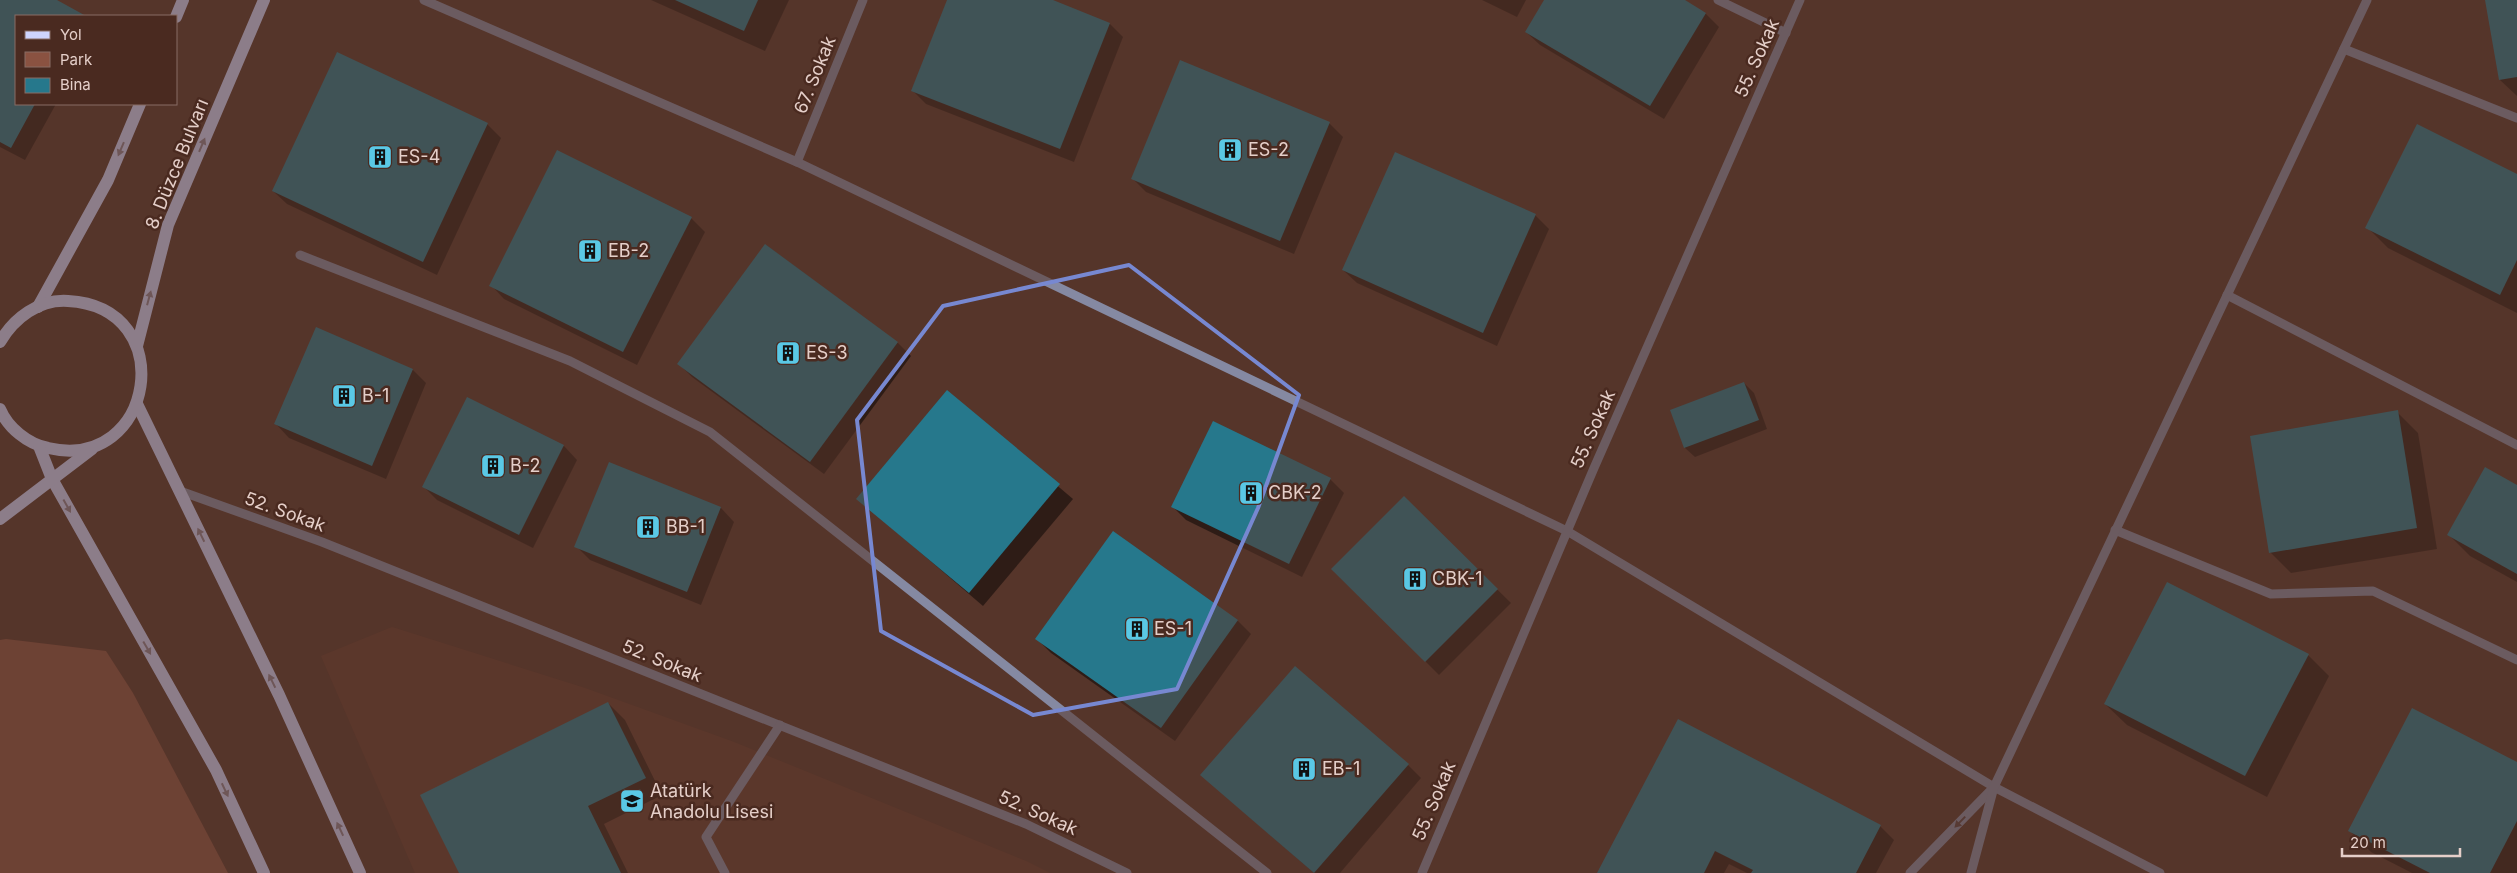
<svg xmlns="http://www.w3.org/2000/svg" width="2517" height="873" viewBox="0 0 2517 873" font-family="Inter,sans-serif">
<style>
.built{fill:#633b2e}
.green{fill:#8a5241}
.shadow{fill:#0007}
.building{fill:#26788c}
.lines{fill:none;stroke-linecap:round;stroke-linejoin:round}
.minor{stroke:#8589a2;stroke-width:9}
.major{stroke:#ced4fd;stroke-width:12}
.oneway{fill:#8c7f8e}
.oneway2{fill:#594240}
.marked{fill:none;stroke:#7788d1;stroke-width:4;stroke-linejoin:round}
.labels{text-anchor:middle;stroke-width:5;stroke-linejoin:round;paint-order:stroke}
.street-label{font-size:18px;fill:#e5cfc9;stroke:#4a2a20}
.poi-label{font-size:18px;fill:#e5cfc9;stroke:#4a2a20;text-anchor:start}
</style>
<rect width="100%" height="100%" fill="#56352a"/>
<polygon class="built" points="392,627 585,688 734,742 1026,861 1050,873 415,873 321,656"/>
<polygon class="green" points="6,639 106,651 133,693 228,873 0,873 0,640"/>
<g class="shadow">
<polygon points="0,0 54,0 84,16 16,16 16,104 56,104 25,160 0,147"/>
<polygon points="651,0 789,0 765,51"/>
<polygon points="948,0 1050,0 1110,24 1123,37 1074,162 926,104 912,90"/>
<polygon points="1482,0 1526,0 1517,17"/>
<polygon points="1545,0 1683,0 1706,14 1719,27 1664,119 1540,45 1526,32"/>
<polygon points="2487,0 2517,0 2517,96 2500,80"/>
<polygon points="338,54 487,124 501,138 437,275 287,204 273,191"/>
<polygon points="1329,123 1343,137 1294,254 1146,192 1132,178"/>
<polygon points="2517,175 2517,313 2388,248 2367,227"/>
<polygon points="1535,215 1549,229 1497,346 1357,283 1343,270"/>
<polygon points="691,218 705,232 637,365 504,299 491,285"/>
<polygon points="766,245 898,343 911,356 824,474 692,377 679,364"/>
<polygon points="413,370 426,383 386,479 289,438 276,424"/>
<polygon points="1744,383 1754,393 1767,429 1695,457 1685,448 1672,411"/>
<polygon points="947,392 1073,499 983,606 858,499"/>
<polygon points="2397,412 2418,433 2437,549 2291,573 2270,552"/>
<polygon points="564,446 577,460 533,548 437,500 424,487"/>
<polygon points="610,464 721,508 734,522 701,605 590,560 576,546"/>
<polygon points="1330,479 1344,493 1302,577 1186,520 1172,506"/>
<polygon points="2517,486 2517,582 2470,556 2449,535"/>
<polygon points="1404,498 1511,603 1439,675 1333,569"/>
<polygon points="1237,620 1251,634 1175,741 1051,653 1037,639"/>
<polygon points="2308,655 2329,676 2267,797 2127,725 2105,704"/>
<polygon points="608,703 625,720 662,795 604,824 628,873 461,873"/>
<polygon points="1678,721 1880,826 1894,840 1876,873 1747,873 1729,864 1724,873 1598,873"/>
<polygon points="2517,763 2517,873 2412,873 2371,852 2350,831"/>
<polygon points="1408,765 1421,778 1340,873 1314,873 1216,788"/>
</g>
<g class="building">
<polygon points="0,0 57,0 86,16 16,16 16,104 35,104 11,148 0,142"/>
<polygon points="675,0 758,0 744,31"/>
<polygon points="947,0 1053,0 1110,23 1060,149 911,91"/>
<polygon points="1544,0 1685,0 1706,13 1650,106 1525,32"/>
<polygon points="2485,0 2517,0 2517,77 2499,80"/>
<polygon points="337,52 488,123 423,262 272,191"/>
<polygon points="1180,60 1330,122 1280,241 1131,179"/>
<polygon points="2417,124 2517,174 2517,260 2500,295 2365,228"/>
<polygon points="557,150 692,217 623,352 489,286"/>
<polygon points="1395,152 1536,214 1483,333 1342,270"/>
<polygon points="765,244 898,342 810,462 677,364"/>
<polygon points="316,327 413,369 372,466 274,424"/>
<polygon points="1744,382 1759,420 1684,448 1670,410"/>
<polygon points="947,390 1060,484 969,593 856,499"/>
<polygon points="467,397 564,445 519,535 422,487"/>
<polygon points="2398,410 2417,528 2269,553 2250,436"/>
<polygon points="1213,421 1331,478 1289,564 1171,507"/>
<polygon points="609,462 721,507 687,592 574,547"/>
<polygon points="2485,467 2517,485 2517,574 2447,535"/>
<polygon points="1404,496 1498,589 1425,662 1331,569"/>
<polygon points="1113,531 1238,620 1161,728 1035,639"/>
<polygon points="2167,582 2309,654 2245,776 2104,704"/>
<polygon points="1295,666 1409,764 1314,873 1200,775"/>
<polygon points="608,702 646,778 588,806 621,873 459,873 420,795"/>
<polygon points="2412,708 2517,762 2517,821 2490,873 2430,873 2348,831"/>
<polygon points="1678,719 1881,825 1856,873 1751,873 1753,870 1715,851 1704,873 1597,873"/>
</g>
<g class="lines">
<g class="minor">
<polyline points="424,0 797,162 1567,531 1994,787 2160,873"/>
<polyline points="1718,0 1786,33"/>
<polyline points="2344,49 2517,118"/>
<polyline points="797,162 863,0"/>
<polyline points="300,255 570,361 710,432 1267,873"/>
<polyline points="2227,295 2517,445"/>
<polyline points="180,491 322,542 1026,824 1127,873"/>
<polyline points="2115,530 2271,594 2373,591 2517,660"/>
<polyline points="725,873 706,837 780,725"/>
<polyline points="1422,873 1594,468 1800,0"/>
<polyline points="1910,873 1994,787"/>
<polyline points="1971,873 1994,787 2367,0"/>
</g>
<g class="major">
<polyline points="176,17 183,0"/>
<polyline points="38,307 108,180 140,104"/>
<path d="M0 342C14 318 39 299 68 301 181 307 155 473 48 448 28 444 8 428 0 409"/>
<polyline points="137,346 168,225 264,0"/>
<polyline points="137,404 279,695 360,873"/>
<polyline points="39,446 52,479 216,770 264,873"/>
<polyline points="0,519 92,449"/>
</g>
</g>
<defs><path id="oneway-solid" d="M-6-.8H1V-3.2L6.5 0L1 3.2V.8H-6Z" transform="scale(1.25)"/></defs>
<g class="oneway">
<use href="#oneway-solid" transform="translate(202 145) rotate(-67)"/>
<use href="#oneway-solid" transform="translate(121 149) rotate(113)"/>
<use href="#oneway-solid" transform="translate(149 298) rotate(-75)"/>
<use href="#oneway-solid" transform="translate(67 506) rotate(61)"/>
<use href="#oneway-solid" transform="translate(201 535) rotate(-116)"/>
<use href="#oneway-solid" transform="translate(147 648) rotate(60)"/>
<use href="#oneway-solid" transform="translate(272 681) rotate(-116)"/>
<use href="#oneway-solid" transform="translate(225 790) rotate(65)"/>
<use href="#oneway-solid" transform="translate(340 829) rotate(-115)"/>
</g>
<use class="oneway2" href="#oneway-solid" transform="translate(1960 822) rotate(134)"/>
<path d="M0 0H2517V873H0ZM1129 265 1299 395 1258 508 1177 689 1033 715 881 631 857 420 943 306Z" fill="#56352a" fill-opacity=".55" fill-rule="evenodd"/>
<path class="marked" d="M1129 265 1299 395 1258 508 1177 689 1033 715 881 631 857 420 943 306Z"/>
<defs>
<symbol id="building-square" viewBox="-11 -11 22 22"><rect x="-9" y="-9" width="18" height="18" rx="4" fill="#5ac8e5" stroke="#4a2a20"/><path d="M-4-6H4V6H1V3H-1V6H-4ZM-2.5-4.3h1.7v1.8h-1.7ZM.8-4.3h1.7v1.8H.8ZM-2.5-1h1.7V.8h-1.7ZM.8-1h1.7V.8H.8Z" fill="#111"/></symbol>
<symbol id="school-square" viewBox="-11 -11 22 22"><rect x="-9" y="-9" width="18" height="18" rx="4" fill="#5ac8e5" stroke="#4a2a20"/><path d="M0-5L7-2L0 1L-7-2ZM-4 1L0 2.5L4 1V4Q0 6-4 4Z" fill="#111"/></symbol>
</defs>
<g fill-rule="evenodd">
<use href="#building-square" x="1216" y="136" width="28" height="28"/>
<use href="#building-square" x="366" y="143" width="28" height="28"/>
<use href="#building-square" x="576" y="237" width="28" height="28"/>
<use href="#building-square" x="774" y="339" width="28" height="28"/>
<use href="#building-square" x="330" y="382" width="28" height="28"/>
<use href="#building-square" x="479" y="452" width="28" height="28"/>
<use href="#building-square" x="1237" y="479" width="28" height="28"/>
<use href="#building-square" x="634" y="513" width="28" height="28"/>
<use href="#building-square" x="1401" y="565" width="28" height="28"/>
<use href="#building-square" x="1123" y="615" width="28" height="28"/>
<use href="#building-square" x="1290" y="755" width="28" height="28"/>
<use href="#school-square" x="618" y="787" width="28" height="28"/>
</g>
<g class="labels">
<g class="street-label">
<text transform="translate(1757 58) rotate(-66)" y="6">55. Sokak</text>
<text transform="translate(815 75) rotate(-68)" y="6">67. Sokak</text>
<text transform="translate(177 164) rotate(-68)" y="6">8. Düzce Bulvarı</text>
<text transform="translate(1593 429) rotate(-66)" y="6">55. Sokak</text>
<text transform="translate(285 512) rotate(20)" y="6">52. Sokak</text>
<text transform="translate(662 661) rotate(22)" y="6">52. Sokak</text>
<text transform="translate(1434 801) rotate(-67)" y="6">55. Sokak</text>
<text transform="translate(1038 813) rotate(24)" y="6">52. Sokak</text>
</g>
<g class="poi-label">
<text x="1248" y="156">ES-2</text>
<text x="398" y="163">ES-4</text>
<text x="608" y="257">EB-2</text>
<text x="806" y="359">ES-3</text>
<text x="362" y="402">B-1</text>
<text x="510" y="472">B-2</text>
<text x="1268" y="499">CBK-2</text>
<text x="666" y="533">BB-1</text>
<text x="1432" y="585">CBK-1</text>
<text x="1154" y="635">ES-1</text>
<text x="1322" y="775">EB-1</text>
<text x="650" y="797">Atatürk<tspan x="650" dy="21">Anadolu Lisesi</tspan></text>
</g>
</g>
<rect x="15" y="15" width="162" height="90" fill="#4a2a20" stroke="#886c64"/>
<rect x="25" y="31" width="25" height="8" fill="#ced4fd" stroke="#886c64"/>
<text x="60" y="40" font-size="15" fill="#e5cfc9">Yol</text>
<rect x="25" y="52" width="25" height="15" fill="#8a5241" stroke="#886c64"/>
<text x="60" y="65" font-size="15" fill="#e5cfc9">Park</text>
<rect x="25" y="78" width="25" height="15" fill="#26788c" stroke="#886c64"/>
<text x="60" y="90" font-size="15" fill="#e5cfc9">Bina</text>
<path d="M2342 848v8h118v-8" fill="none" stroke="#e5cfc9" stroke-width="2.5"/>
<text x="2350" y="848" font-size="15" fill="#e5cfc9" stroke="#4a2a20" stroke-width="4" paint-order="stroke">20 m</text>
</svg>
